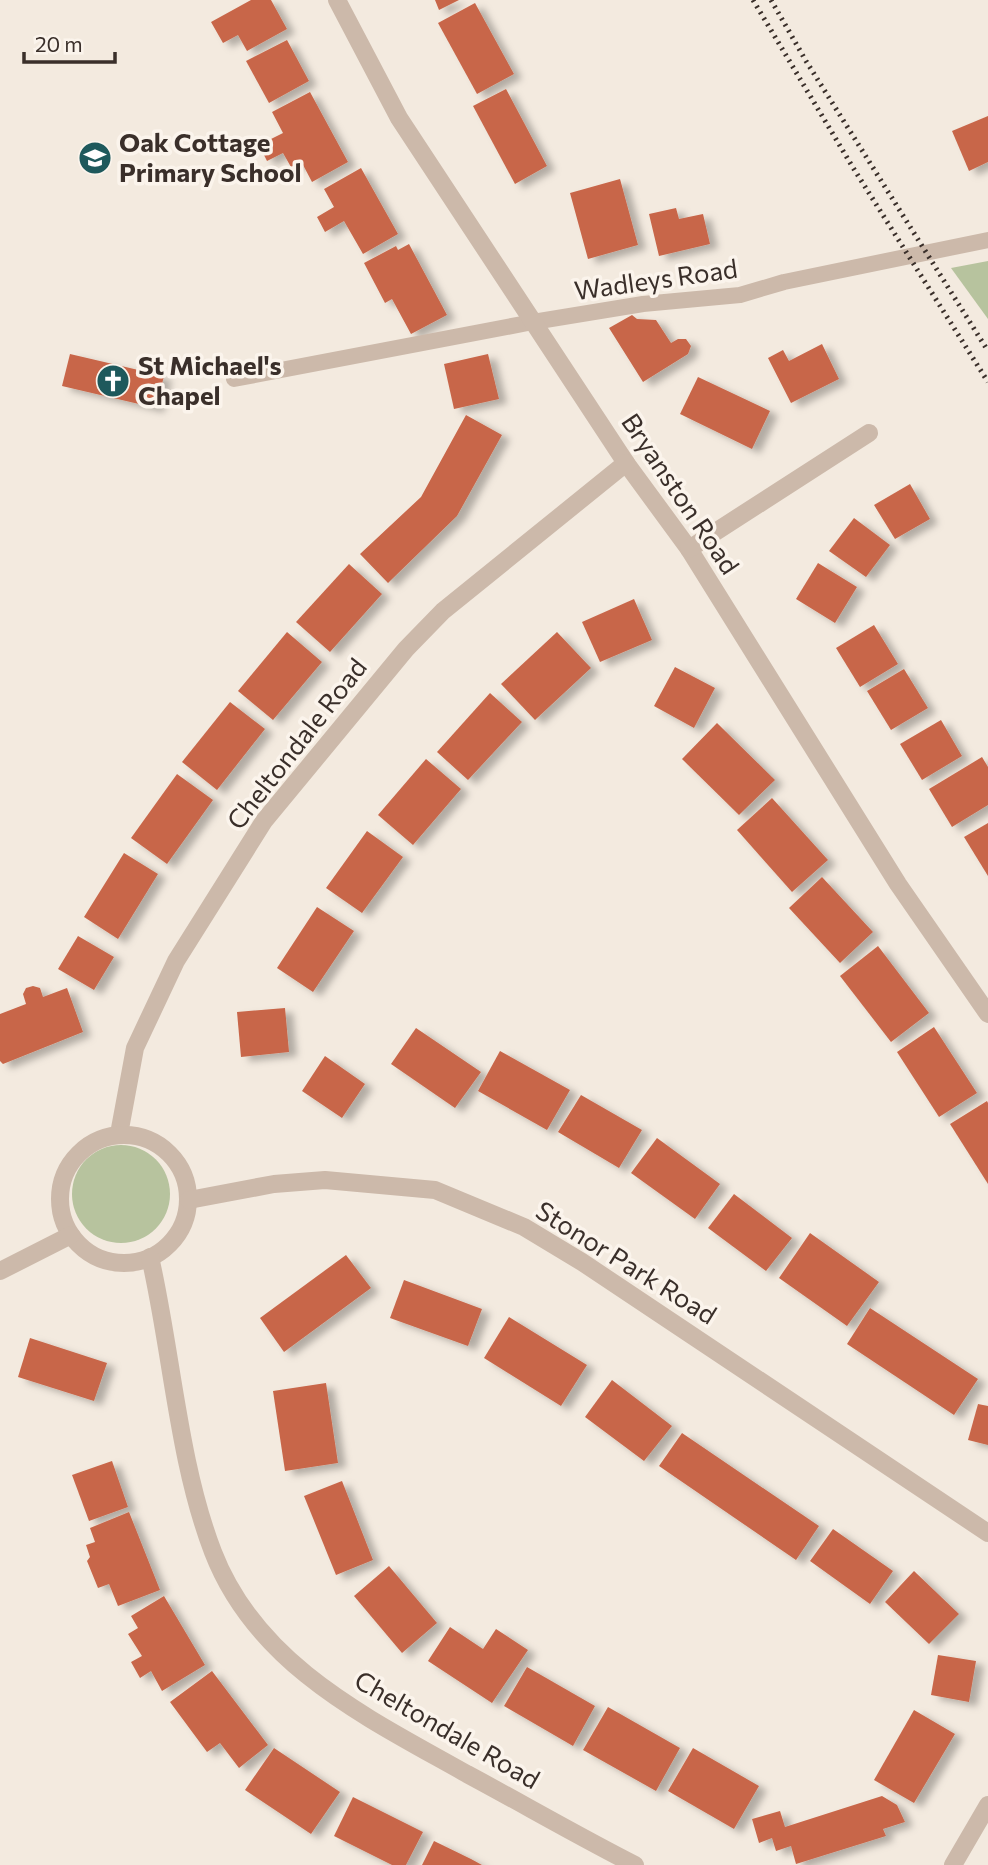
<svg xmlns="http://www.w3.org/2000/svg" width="988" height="1865" viewBox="0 0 988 1865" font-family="Commissioner,sans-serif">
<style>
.green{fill:#b7c39e}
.building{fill:#c86649;filter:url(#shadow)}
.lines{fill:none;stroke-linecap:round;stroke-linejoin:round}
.service{stroke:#ccb9aa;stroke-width:16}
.minor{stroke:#ccb9aa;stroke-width:18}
.rail{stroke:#3a2f2a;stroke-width:5;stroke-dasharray:2 5;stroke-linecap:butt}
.labels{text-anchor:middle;stroke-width:7;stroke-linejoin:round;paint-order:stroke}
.poi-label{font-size:26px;font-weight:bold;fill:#3a2f2a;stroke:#fbf4ec;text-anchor:start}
.street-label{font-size:26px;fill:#3a2f2a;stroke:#fbf4ec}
</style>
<defs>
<filter id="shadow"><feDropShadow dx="8" dy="4.5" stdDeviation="3.5" flood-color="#0004"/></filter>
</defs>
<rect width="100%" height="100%" fill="#f3eadf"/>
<g class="green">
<polygon points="988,261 988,319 951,268"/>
<circle cx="121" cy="1194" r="49"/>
</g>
<g class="building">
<polygon points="251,0 271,0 287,29 247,51 238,35 223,43 211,22"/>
<polygon points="435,0 459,0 439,10"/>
<polygon points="475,3 514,74 477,94 438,23"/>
<polygon points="287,40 309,81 269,103 246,61"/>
<polygon points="506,89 547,166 515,184 473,106"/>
<polygon points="310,92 348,162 312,182 301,161 291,167 283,153 267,161 259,145 283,133 272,112"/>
<polygon points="988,116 988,162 969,171 952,131"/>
<polygon points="361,168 398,234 363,254 344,221 325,232 317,217 334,207 324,189"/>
<polygon points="620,179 638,245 588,259 570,193"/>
<polygon points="676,208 679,219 703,214 710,244 659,256 649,214"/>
<polygon points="409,244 447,315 411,334 392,299 385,303 364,263 396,246 398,250"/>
<polygon points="632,315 637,319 656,320 671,343 678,339 686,339 691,346 688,354 643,382 609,328"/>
<polygon points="822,344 839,379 791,403 768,358 783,350 789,361"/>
<polygon points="70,354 164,376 156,408 62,386"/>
<polygon points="488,354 499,399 454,409 444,364"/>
<polygon points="698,377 770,411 752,449 680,414"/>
<polygon points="466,415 502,435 457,516 388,583 360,554 421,497"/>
<polygon points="910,484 930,519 895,539 874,505"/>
<polygon points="854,518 890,545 866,577 829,551"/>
<polygon points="818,563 857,587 835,623 796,599"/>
<polygon points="349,564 382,594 330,652 296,622"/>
<polygon points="634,599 652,640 600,662 582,622"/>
<polygon points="874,625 898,664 860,687 836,648"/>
<polygon points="287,632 322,662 273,720 238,691"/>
<polygon points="557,632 591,668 535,720 501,684"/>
<polygon points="675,667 715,688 694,728 654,706"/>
<polygon points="904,669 928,708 891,730 867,691"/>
<polygon points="490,693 522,722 468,780 437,752"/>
<polygon points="230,702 265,729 217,790 182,762"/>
<polygon points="941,720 962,756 922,780 900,744"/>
<polygon points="717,723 775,780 739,815 682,759"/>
<polygon points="982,757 988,767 988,805 952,827 929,789"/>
<polygon points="426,759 461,789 413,845 378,815"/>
<polygon points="177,774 213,800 167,864 131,838"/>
<polygon points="772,798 828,860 792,892 737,830"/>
<polygon points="988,823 988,876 964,837"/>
<polygon points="367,831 403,857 362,913 326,888"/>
<polygon points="124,853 158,874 118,939 84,917"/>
<polygon points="822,877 873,932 840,963 789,908"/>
<polygon points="317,907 354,931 313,992 277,968"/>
<polygon points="78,936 114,957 94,990 58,969"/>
<polygon points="878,946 929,1013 891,1042 840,976"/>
<polygon points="33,986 40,988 43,997 67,988 83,1032 3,1064 0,1061 0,1014 26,1004 23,994 26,988"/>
<polygon points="285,1008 289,1052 241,1057 237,1012"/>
<polygon points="934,1027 977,1093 939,1117 897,1052"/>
<polygon points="416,1028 481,1072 455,1108 391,1064"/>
<polygon points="500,1051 570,1090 547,1130 478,1091"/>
<polygon points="325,1056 365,1084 342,1118 302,1091"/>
<polygon points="581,1095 642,1130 619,1168 558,1132"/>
<polygon points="987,1101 988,1103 988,1184 950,1124"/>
<polygon points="657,1138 720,1184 695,1219 631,1173"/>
<polygon points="734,1194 792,1238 766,1271 708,1228"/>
<polygon points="810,1233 879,1282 847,1326 779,1278"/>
<polygon points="346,1255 371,1288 284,1352 260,1318"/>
<polygon points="404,1280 482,1309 468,1346 390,1318"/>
<polygon points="870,1308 978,1379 954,1415 847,1344"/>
<polygon points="509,1317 587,1365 561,1406 484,1358"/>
<polygon points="30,1338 107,1363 94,1401 18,1377"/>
<polygon points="612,1380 672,1426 644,1461 585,1417"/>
<polygon points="326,1383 338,1463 285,1471 273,1391"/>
<polygon points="978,1404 988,1406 988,1445 968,1440"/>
<polygon points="682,1433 819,1526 796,1560 659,1466"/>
<polygon points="112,1461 128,1507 89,1521 72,1475"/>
<polygon points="342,1481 373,1560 336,1575 304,1496"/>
<polygon points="129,1512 160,1590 118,1606 109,1584 98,1588 87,1561 90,1557 86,1545 95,1542 90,1528"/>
<polygon points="833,1529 893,1571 870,1604 810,1561"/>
<polygon points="389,1566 437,1623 402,1653 354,1596"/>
<polygon points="914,1571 959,1614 929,1644 885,1602"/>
<polygon points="164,1596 205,1665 162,1691 151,1671 140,1678 131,1662 142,1656 128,1634 138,1628 131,1616"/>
<polygon points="450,1627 483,1649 496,1629 528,1650 492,1703 428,1661"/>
<polygon points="938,1655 976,1661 969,1702 931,1695"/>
<polygon points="527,1667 595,1706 573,1746 504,1706"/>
<polygon points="212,1671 268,1745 239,1768 220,1743 207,1752 170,1702"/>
<polygon points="608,1707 680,1748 656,1791 583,1750"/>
<polygon points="914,1710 955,1734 914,1803 874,1780"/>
<polygon points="274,1748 340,1792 311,1834 245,1790"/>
<polygon points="693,1748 759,1786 734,1829 668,1791"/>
<polygon points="882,1796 897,1805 905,1822 883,1829 886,1836 796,1864 791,1846 776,1851 772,1838 759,1843 752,1819 780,1811 785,1827"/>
<polygon points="353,1797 423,1832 406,1865 392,1865 334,1836"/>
<polygon points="434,1841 471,1859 482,1865 422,1865"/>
</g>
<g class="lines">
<polyline class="service" points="234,379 533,322 643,304 740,295 784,282 988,240"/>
<g class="minor">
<polyline points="337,0 399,118 626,463 689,549 898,884 988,1014"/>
<polyline points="689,549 869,433"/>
<polyline points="119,1134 135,1048 176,961 264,821 406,649 443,611 626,463"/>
<circle cx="124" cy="1199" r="64"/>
<polyline points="189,1200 274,1184 325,1180 435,1190 524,1227 582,1262 988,1533"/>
<path d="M150 1257C172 1353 178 1461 213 1552 257 1666 368 1718 467 1774 523 1804 578 1836 635 1865"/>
<polyline points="0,1271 71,1235"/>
<polyline points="953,1865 988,1805"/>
</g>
<g class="rail">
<polyline points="753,0 852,166 988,382"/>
<polyline points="771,0 806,61 988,351"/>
</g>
</g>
<defs>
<symbol id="school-disc" viewBox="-11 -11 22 22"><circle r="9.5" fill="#1e595c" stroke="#fbf4ec"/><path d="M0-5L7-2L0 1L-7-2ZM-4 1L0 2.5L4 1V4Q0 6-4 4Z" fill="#fff"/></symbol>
<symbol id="church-disc" viewBox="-11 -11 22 22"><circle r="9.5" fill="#1e595c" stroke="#fbf4ec"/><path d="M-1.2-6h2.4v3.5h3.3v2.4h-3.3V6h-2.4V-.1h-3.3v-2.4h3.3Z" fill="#fff"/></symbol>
</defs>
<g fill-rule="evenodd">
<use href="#school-disc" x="76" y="139" width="38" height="38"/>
<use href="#church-disc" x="94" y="362" width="38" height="38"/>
</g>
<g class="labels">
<g class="poi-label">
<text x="119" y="152">Oak Cottage<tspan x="119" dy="30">Primary School</tspan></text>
<text x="138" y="375">St Michael's<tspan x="138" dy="30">Chapel</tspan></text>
</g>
<g class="street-label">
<text transform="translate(656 280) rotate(-8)" y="9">Wadleys Road</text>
<text transform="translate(680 494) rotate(56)" y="9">Bryanston Road</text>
<text transform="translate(297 744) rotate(-52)" y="9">Cheltondale Road</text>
<text transform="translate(626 1263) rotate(32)" y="9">Stonor Park Road</text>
<text transform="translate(447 1730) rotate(30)" y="9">Cheltondale Road</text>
</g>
</g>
<path d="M24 52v10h91v-10" fill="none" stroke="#3a2f2a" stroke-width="3.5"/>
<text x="35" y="52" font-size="21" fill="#3a2f2a" stroke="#fbf4ec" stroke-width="5" paint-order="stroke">20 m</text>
</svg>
